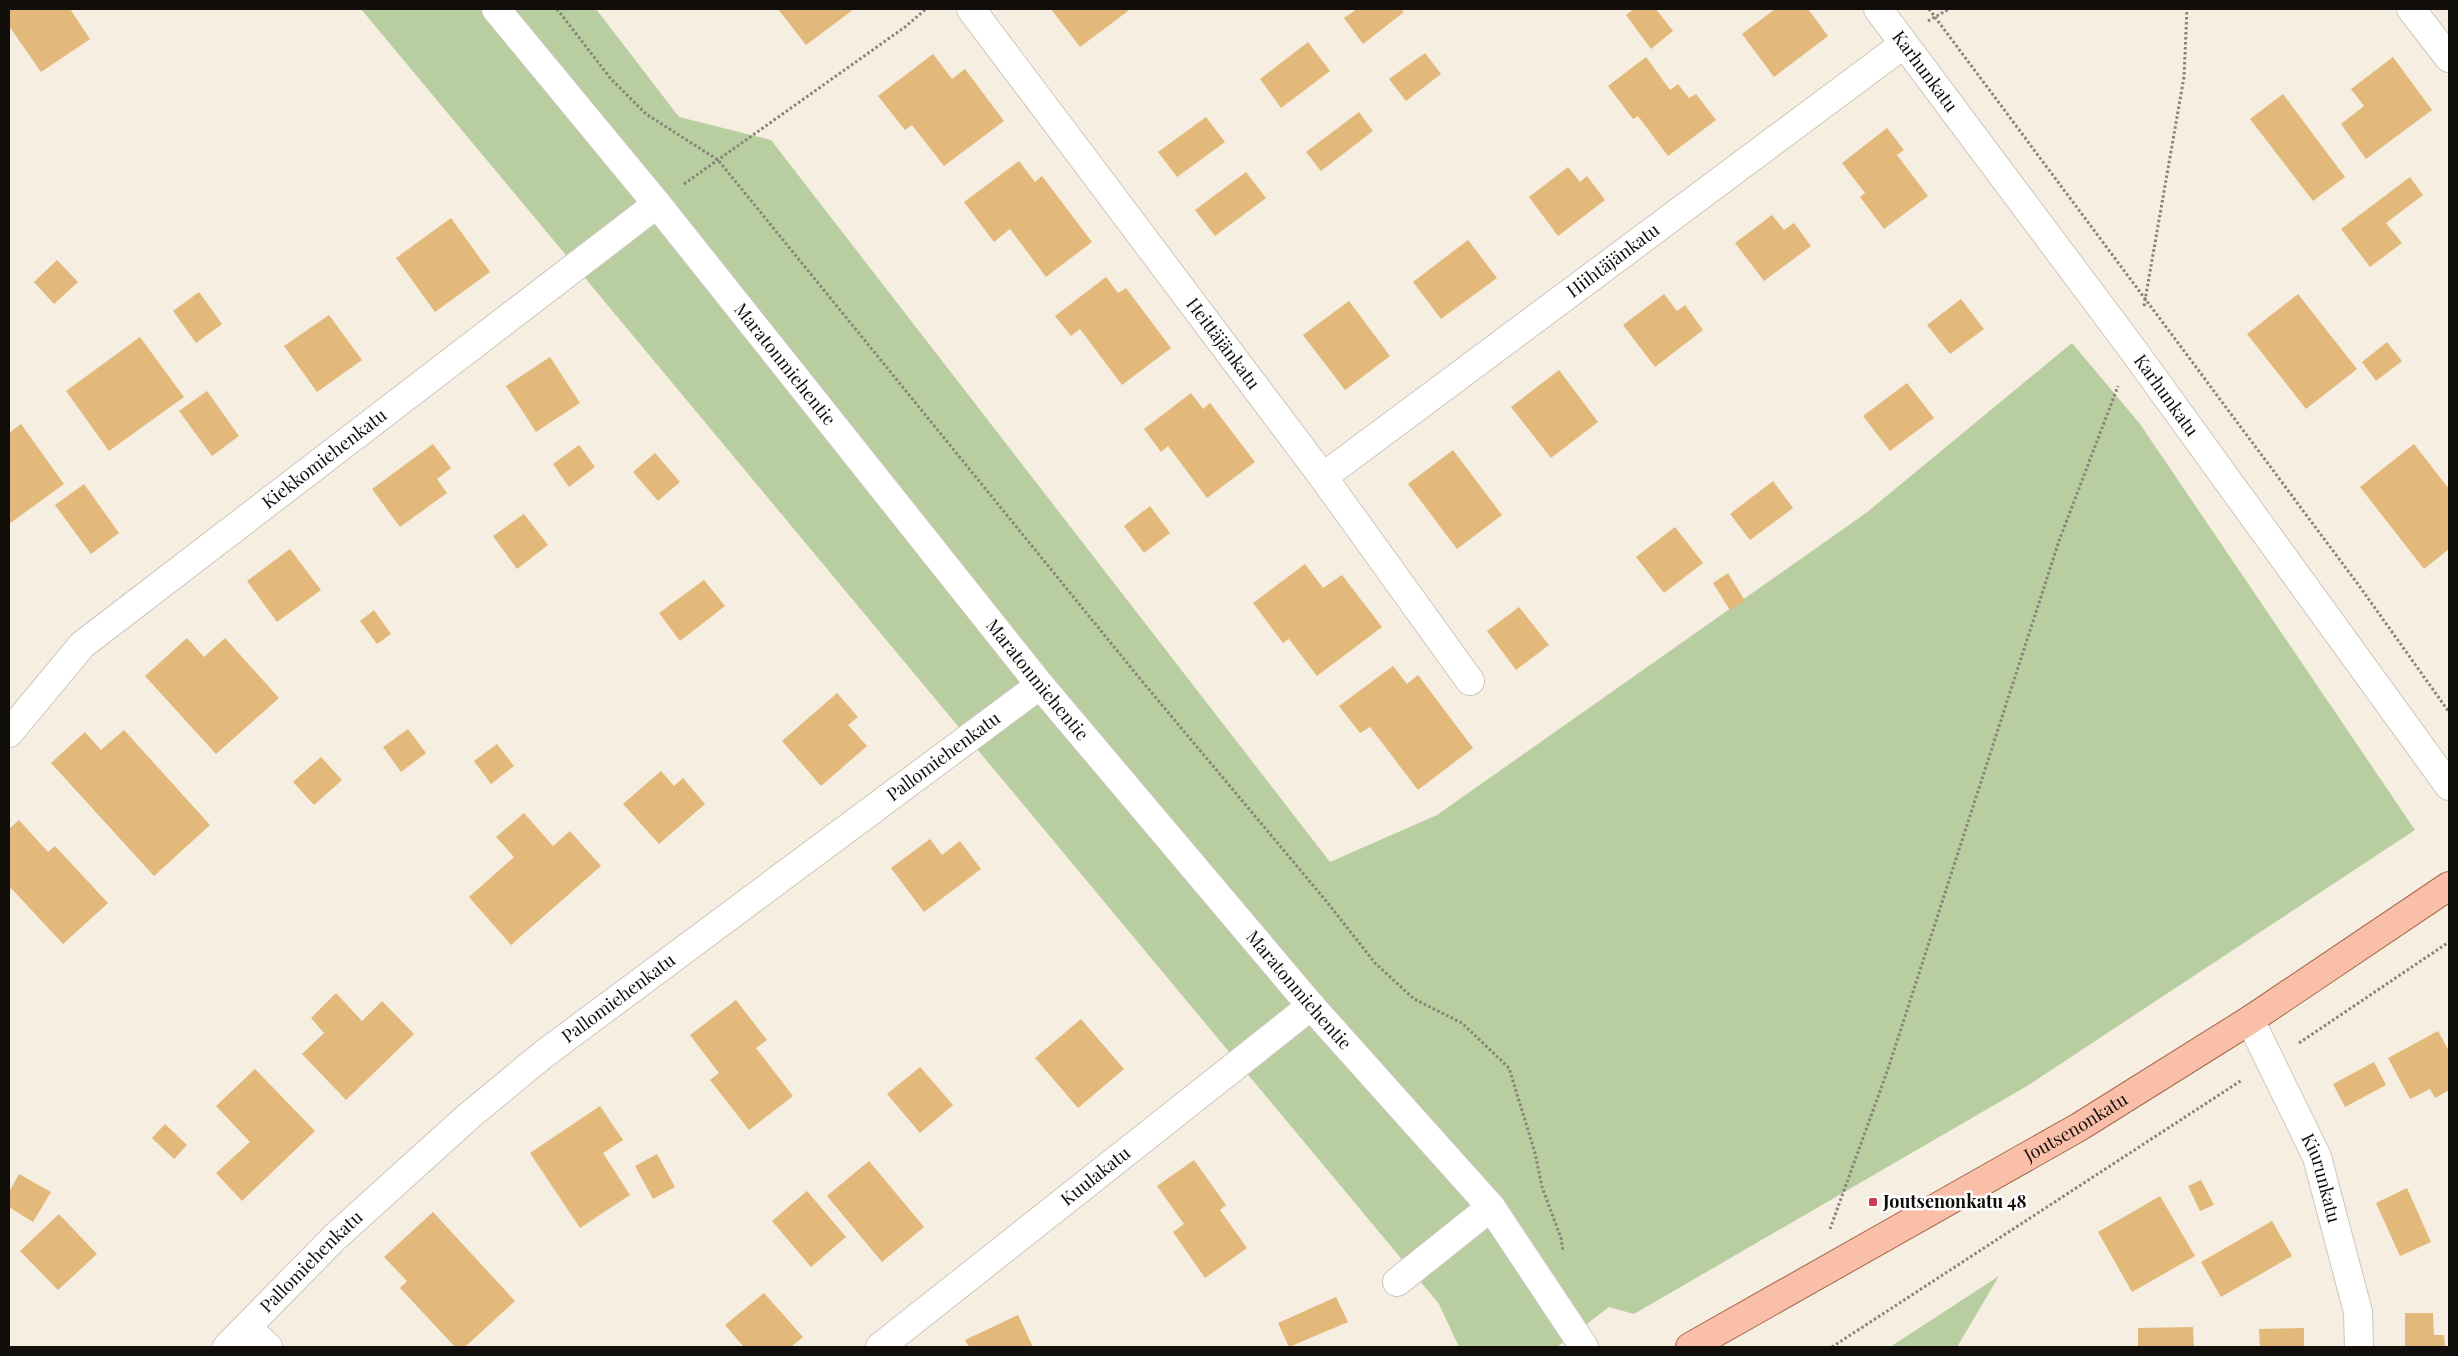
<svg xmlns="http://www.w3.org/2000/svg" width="2458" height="1356" viewBox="0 0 2458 1356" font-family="'Playfair Display',serif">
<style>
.green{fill:#b8cea1}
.building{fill:#e2b97a}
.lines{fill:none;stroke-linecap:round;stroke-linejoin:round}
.minor-casing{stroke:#cec6ba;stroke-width:30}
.major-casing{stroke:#a6664b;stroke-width:30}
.path{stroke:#888279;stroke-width:3;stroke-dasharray:2.5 2.5;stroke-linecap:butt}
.minor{stroke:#fff;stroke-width:28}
.major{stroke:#fabfa8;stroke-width:28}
.poi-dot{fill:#cd3d5b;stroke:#fff;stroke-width:2}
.labels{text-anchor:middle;stroke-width:5;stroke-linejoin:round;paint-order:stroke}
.street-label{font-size:18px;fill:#110e0a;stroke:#fff}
.poi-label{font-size:18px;font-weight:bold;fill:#110e0a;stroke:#fff;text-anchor:start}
</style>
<rect width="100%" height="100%" fill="#f6eee1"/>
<g class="green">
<polygon points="361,9 596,9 679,117 771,140 1330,862 1437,815 1866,513 2072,343 2140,424 2415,830 2027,1086 1634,1314 1609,1307 1557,1347 1459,1347 1439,1304"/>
<polygon points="1999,1276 1957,1347 1890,1347"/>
</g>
<g class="building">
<polygon points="9,9 70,9 90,39 41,72 9,26"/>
<polygon points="778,9 854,9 806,45"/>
<polygon points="1051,9 1126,9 1128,11 1080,47"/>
<polygon points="1357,9 1401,9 1404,12 1363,44 1344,18"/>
<polygon points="1634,9 1656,9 1673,31 1651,49 1626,15"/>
<polygon points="1775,9 1808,9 1828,36 1774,77 1742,34"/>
<polygon points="1308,42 1330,71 1281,108 1260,79"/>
<polygon points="1425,53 1441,74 1406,101 1389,79"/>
<polygon points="933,54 952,79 965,69 1004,121 944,166 912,125 905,130 878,96"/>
<polygon points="1646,57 1670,90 1678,84 1689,98 1696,94 1716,120 1668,156 1638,116 1633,119 1608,86"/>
<polygon points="2393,57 2432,110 2366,159 2341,124 2364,106 2351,89"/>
<polygon points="2283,94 2345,177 2313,201 2250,119"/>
<polygon points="1359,112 1373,131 1321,171 1306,152"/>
<polygon points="1206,117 1225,142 1177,177 1158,152"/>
<polygon points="1887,128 1904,150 1897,155 1928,196 1884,229 1860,197 1865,193 1842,163"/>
<polygon points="1019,161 1035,182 1042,176 1092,242 1046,277 1010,229 994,242 964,202"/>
<polygon points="1568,167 1580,182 1587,176 1605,200 1558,236 1529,197"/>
<polygon points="1246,172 1266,198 1215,236 1195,210"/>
<polygon points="2410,177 2423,195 2386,223 2402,243 2370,267 2341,229"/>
<polygon points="1772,215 1784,230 1794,223 1811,246 1764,281 1735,243"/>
<polygon points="451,218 490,272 435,312 396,258"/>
<polygon points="1468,240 1497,278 1441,319 1413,282"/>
<polygon points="57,260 78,282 54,304 34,282"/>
<polygon points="1106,277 1118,293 1126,288 1171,348 1122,385 1080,329 1071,336 1055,316"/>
<polygon points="199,292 222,324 196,343 173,311"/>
<polygon points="1664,294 1677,311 1685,305 1703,330 1655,367 1623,325"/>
<polygon points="2298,294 2357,369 2306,409 2247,334"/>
<polygon points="1961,299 1984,329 1950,354 1927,325"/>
<polygon points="1349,301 1390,356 1345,390 1303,335"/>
<polygon points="329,315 362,360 317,392 284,346"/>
<polygon points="140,337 184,397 109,451 66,391"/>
<polygon points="2387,342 2402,361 2376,381 2362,362"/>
<polygon points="550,357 580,403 536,432 506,386"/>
<polygon points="1559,370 1598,422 1551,458 1511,407"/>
<polygon points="1907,383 1934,418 1890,451 1863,416"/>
<polygon points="207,391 239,436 212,456 179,411"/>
<polygon points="1191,393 1203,409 1210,403 1255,462 1207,498 1168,446 1161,452 1144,429"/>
<polygon points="21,424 64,484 9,524 9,433"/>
<polygon points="433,444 451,468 437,479 447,493 400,527 372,489"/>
<polygon points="2414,444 2449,489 2449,549 2424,569 2360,487"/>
<polygon points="579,445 595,467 569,487 553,464"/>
<polygon points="1453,450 1502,515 1457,549 1408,484"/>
<polygon points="655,453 680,482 658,501 633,472"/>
<polygon points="1773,481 1793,508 1750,540 1730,514"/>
<polygon points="84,484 119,533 91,554 55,505"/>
<polygon points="1150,506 1170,533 1144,553 1124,526"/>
<polygon points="524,514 548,545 517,569 493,536"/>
<polygon points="1675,527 1703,563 1664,593 1636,557"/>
<polygon points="290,549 321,590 277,622 247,581"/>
<polygon points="1305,564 1323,588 1342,575 1382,627 1317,676 1289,639 1283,643 1253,603"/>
<polygon points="1728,573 1745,601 1730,610 1713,583"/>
<polygon points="704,580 725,606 680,641 659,613"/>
<polygon points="1519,607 1549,645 1516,670 1487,631"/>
<polygon points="374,610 391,634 377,644 360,621"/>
<polygon points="187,638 204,657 225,638 279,698 216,754 145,676"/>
<polygon points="1393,666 1407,684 1418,675 1473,748 1418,790 1370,727 1360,733 1339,706"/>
<polygon points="837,693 858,717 848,725 867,746 821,786 782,741"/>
<polygon points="408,729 426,753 401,772 383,747"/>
<polygon points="124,730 210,825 154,876 51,763 85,732 101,750"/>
<polygon points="497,744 514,766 491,784 474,761"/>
<polygon points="321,757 342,780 314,805 293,782"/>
<polygon points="661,771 674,786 683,778 705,804 659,844 623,804"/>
<polygon points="524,813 553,846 570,831 601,866 511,945 469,897 514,857 496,837"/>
<polygon points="19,820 48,852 55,846 108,903 63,944 11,888 9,891 9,829"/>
<polygon points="930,839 942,855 960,841 981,869 924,912 891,868"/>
<polygon points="336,993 362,1021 382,1001 414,1034 346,1100 302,1054 324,1033 311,1018"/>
<polygon points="736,1000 767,1040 756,1048 793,1096 749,1130 710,1080 719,1073 690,1035"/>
<polygon points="1081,1019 1124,1069 1078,1108 1035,1058"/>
<polygon points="2438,1031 2449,1051 2449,1090 2435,1098 2430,1089 2410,1099 2388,1058"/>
<polygon points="2374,1062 2386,1085 2345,1107 2333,1084"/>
<polygon points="920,1067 953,1105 920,1133 887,1094"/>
<polygon points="255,1069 315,1131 242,1201 216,1173 250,1142 216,1106"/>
<polygon points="600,1106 623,1140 603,1153 630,1195 580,1228 530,1153"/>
<polygon points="165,1124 187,1145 174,1159 152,1138"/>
<polygon points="657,1154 675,1187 653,1199 635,1166"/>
<polygon points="1194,1160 1226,1205 1220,1210 1247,1248 1205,1278 1173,1232 1184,1224 1157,1186"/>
<polygon points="869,1161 924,1227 882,1262 827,1196"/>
<polygon points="19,1174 51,1192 33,1222 9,1207 9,1192"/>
<polygon points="2201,1180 2214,1205 2200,1211 2188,1186"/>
<polygon points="2407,1188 2431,1242 2400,1256 2376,1203"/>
<polygon points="807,1191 846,1237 811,1267 772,1221"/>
<polygon points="2160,1196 2195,1256 2132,1292 2098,1232"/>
<polygon points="433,1212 515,1301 465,1347 455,1347 400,1288 407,1281 384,1257"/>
<polygon points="59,1214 97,1254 58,1290 20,1251"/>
<polygon points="2272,1221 2292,1256 2221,1297 2201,1262"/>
<polygon points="764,1293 803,1337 791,1347 741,1347 743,1346 725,1325"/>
<polygon points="1336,1297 1348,1322 1289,1347 1278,1323"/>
<polygon points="2405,1313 2433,1313 2434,1335 2444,1335 2445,1347 2405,1347"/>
<polygon points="1018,1315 1033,1347 969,1347 965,1340"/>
<polygon points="2193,1327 2194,1347 2138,1347 2138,1328"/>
<polygon points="2304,1328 2304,1347 2260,1347 2259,1329"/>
</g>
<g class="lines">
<defs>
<g id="minor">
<path id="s1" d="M496 9 657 204 1040 685 1311 1006 1491 1207 1584 1347"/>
<path id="s2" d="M971 9 1323 477 1470 681"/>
<path id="s3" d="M1878 9 2133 350 2449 786"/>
<polyline points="2411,9 2449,58"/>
<path id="s4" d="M1323 477 1904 44"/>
<path id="s5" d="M9 733 82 645 657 204"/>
<path id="s6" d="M2250 1020 2317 1157 2358 1312 2359 1347"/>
<polyline points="1397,1282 1491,1207"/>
<polyline points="247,1328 268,1347"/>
<path id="s7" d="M227 1347 335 1237 470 1115 544 1054 1040 685"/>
<path id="s8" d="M880 1347 1311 1006"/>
</g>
<g id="major">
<path id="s9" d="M1690 1347 2079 1127 2250 1020 2449 886"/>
</g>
</defs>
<use href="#minor" class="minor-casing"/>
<use href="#major" class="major-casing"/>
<g class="path">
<polyline points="557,9 611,79 646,114 718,160 1141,680 1327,902 1375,963 1414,999 1462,1023 1509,1068 1535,1153 1542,1187 1561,1238 1563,1251"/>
<polyline points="1929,9 2360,587 2449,712"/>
<polyline points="1928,21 1949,9"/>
<polyline points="684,184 905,27 926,9"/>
<polyline points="2144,306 2184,77 2187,9"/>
<polyline points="2299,1043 2449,942"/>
<polyline points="1830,1229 1888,1069 2059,541 2118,386"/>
<polyline points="1832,1347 2242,1080"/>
</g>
<use href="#minor" class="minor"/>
<use href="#major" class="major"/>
</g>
<rect class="poi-dot" x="1868" y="1197" width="10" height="10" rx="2.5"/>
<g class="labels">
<g class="street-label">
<text dy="6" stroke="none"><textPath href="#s3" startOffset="78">Karhunkatu</textPath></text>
<text dy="6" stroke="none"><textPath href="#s4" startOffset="362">Hiihtäjänkatu</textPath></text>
<text dy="6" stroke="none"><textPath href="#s2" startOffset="419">Heittäjänkatu</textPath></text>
<text dy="6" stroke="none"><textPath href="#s1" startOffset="458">Maratonmiehentie</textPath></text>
<text dy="6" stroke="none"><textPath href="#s3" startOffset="482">Karhunkatu</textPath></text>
<text dy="6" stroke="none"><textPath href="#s5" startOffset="420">Kiekkomiehenkatu</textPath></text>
<text dy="6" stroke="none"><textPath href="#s1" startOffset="862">Maratonmiehentie</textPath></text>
<text dy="6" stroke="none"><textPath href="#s7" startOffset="930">Pallomiehenkatu</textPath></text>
<text dy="6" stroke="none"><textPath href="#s1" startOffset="1268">Maratonmiehentie</textPath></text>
<text dy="6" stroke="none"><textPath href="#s7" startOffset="525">Pallomiehenkatu</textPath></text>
<text dy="6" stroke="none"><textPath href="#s9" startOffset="444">Joutsenonkatu</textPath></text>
<text dy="6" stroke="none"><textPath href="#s8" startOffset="275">Kuulakatu</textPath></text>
<text dy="6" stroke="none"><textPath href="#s6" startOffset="174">Kiurunkatu</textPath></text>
<text dy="6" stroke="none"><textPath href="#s7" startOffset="120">Pallomiehenkatu</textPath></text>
</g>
<g class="poi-label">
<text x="1883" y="1208">Joutsenonkatu 48</text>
</g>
</g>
<rect width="2458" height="1356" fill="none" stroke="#110e0a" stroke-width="20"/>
</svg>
